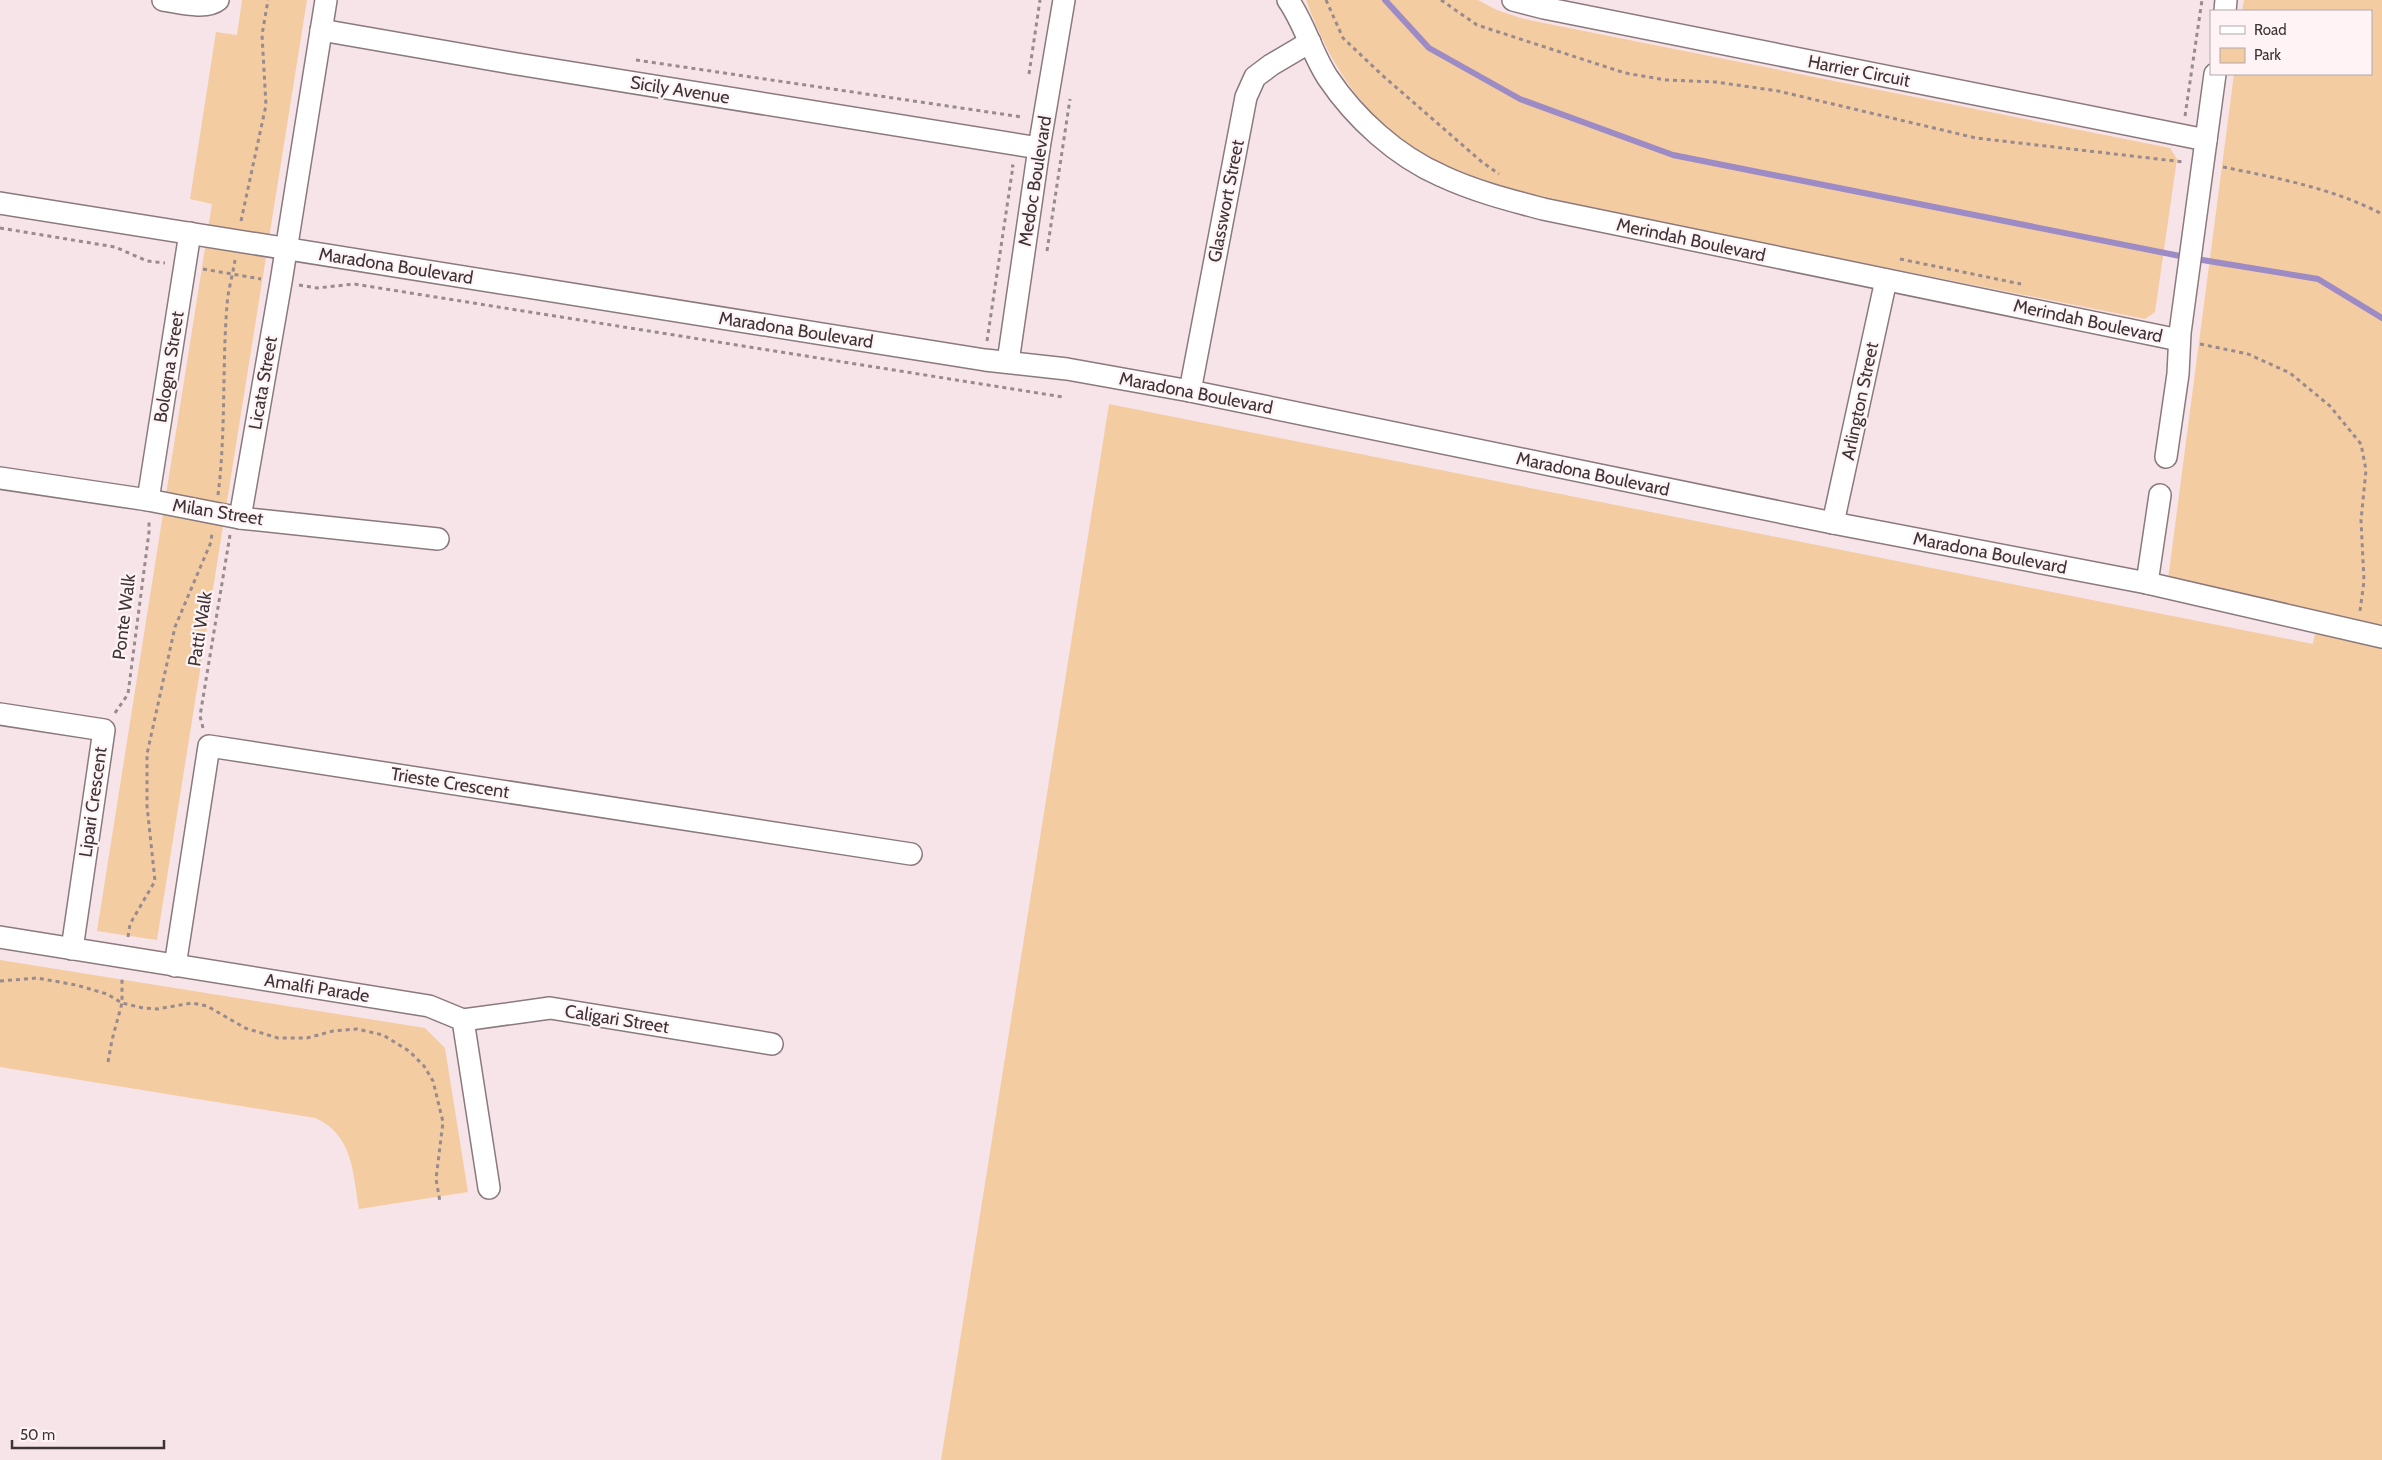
<svg xmlns="http://www.w3.org/2000/svg" width="2382" height="1460" viewBox="0 0 2382 1460" font-family="Cabin,sans-serif">
<style>
.green{fill:#f4cca2}
.lines{fill:none;stroke-linecap:round;stroke-linejoin:round}
.stream{stroke:#9c8bc5;stroke-width:6}
.minor-casing{stroke:#8a797d;stroke-width:24}
.path{stroke:#988a8d;stroke-width:3;stroke-dasharray:4 4;stroke-linecap:butt}
.minor{stroke:#fff;stroke-width:21}
.labels{text-anchor:middle;stroke-width:4.5;stroke-linejoin:round;paint-order:stroke}
.street-label{font-size:18px;fill:#3c3436;stroke:#fff3f6}
</style>
<rect width="100%" height="100%" fill="#f7e4e8"/>
<g class="green">
<polygon points="242,0 307,0 157,940 97,931 212,204 190,199 216,32 237,35"/>
<path d="M1306 0H1478L1497 10 1524 19 2170 148 2177 159 2155 312 2145 319 1501 191C1400 159 1342 99 1306 0Z"/>
<polygon points="2244,0 2382,0 2382,1460 941,1460 1109,404 2313,644 2317,622 2167,587 2234,74 2371,74 2371,11 2242,11"/>
<path d="M0 960 425 1028 445 1048 468 1192 359 1209C353 1174 353 1134 315 1118L0 1067Z"/>
</g>
<g class="lines">
<polyline class="stream" points="1385,0 1429,48 1520,99 1673,155 2190,258 2318,279 2382,318"/>
<defs>
<g id="minor">
<path d="M163 0C178 2 206 10 218 0"/>
<path d="M1288 0C1305 24 1312 54 1328 78 1355 118 1396 156 1442 176 1474 191 1509 200 1543 209L2179 340"/>
<polyline points="1513,0 1544,8 2206,140"/>
<polyline points="2225,11 2226,0"/>
<polyline points="321,30 511,63 1039,148"/>
<polyline points="0,203 985,360 1067,369 1190,391 1833,523 2147,583 2382,637"/>
<polyline points="1008,362 1039,148 1064,0"/>
<polyline points="1190,391 1246,97 1255,77 1271,65 1310,42"/>
<polyline points="2166,457 2178,374 2180,333 2215,74"/>
<polyline points="0,478 148,500 240,518 438,539"/>
<polyline points="148,500 190,233"/>
<polyline points="240,518 281,282 326,0"/>
<polyline points="1833,523 1886,280"/>
<polyline points="2147,583 2160,495"/>
<polyline points="0,714 104,730 72,949"/>
<polyline points="0,937 429,1006 463,1020 489,1188"/>
<polyline points="175,966 209,746 911,854"/>
<polyline points="463,1020 550,1008 772,1044"/>
</g>
</defs>
<use href="#minor" class="minor-casing"/>
<g class="path">
<polyline points="1326,0 1343,38 1382,75 1482,162 1499,174"/>
<polyline points="1441,0 1477,25 1625,73 1666,80 1716,82 1778,91 1976,138 2184,162"/>
<polyline points="636,60 1022,117"/>
<polyline points="1029,74 1040,0"/>
<polyline points="2185,116 2202,0"/>
<path d="M2223 167C2277 178 2332 188 2382 214"/>
<polyline points="241,221 266,105 262,35 268,0"/>
<polyline points="0,228 115,247 147,261 165,263"/>
<polyline points="1047,251 1070,99"/>
<polyline points="1900,259 2021,284"/>
<polyline points="203,269 261,279"/>
<polyline points="299,285 317,288 354,284 1063,397"/>
<polyline points="987,341 1013,166 1011,166"/>
<polyline points="2200,344 2248,354 2290,373 2330,406 2361,444 2366,470 2361,520 2364,581 2360,611"/>
<path d="M218 495C226 432 222 368 227 305 228 290 233 274 235 260"/>
<polyline points="115,713 128,694 149,532 149,519"/>
<polyline points="203,728 200,716 230,535"/>
<polyline points="128,937 130,924 155,881 147,806 147,754 175,627 211,542 212,533"/>
<polyline points="0,981 37,978 76,985 107,994 122,1003 143,1008 157,1009 192,1003 207,1006 245,1028 278,1038 307,1038 333,1031 357,1029 383,1035 409,1051 424,1066 433,1081 443,1122 436,1179 440,1202"/>
<polyline points="108,1062 112,1040 122,1003 122,977"/>
</g>
<use href="#minor" class="minor"/>
</g>
<g class="labels">
<g class="street-label">
<text transform="translate(1859 71) rotate(11)" y="6">Harrier Circuit</text>
<text transform="translate(680 90) rotate(9)" y="6">Sicily Avenue</text>
<text transform="translate(1035 181) rotate(-81)" y="6">Medoc Boulevard</text>
<text transform="translate(1226 201) rotate(-79)" y="6">Glasswort Street</text>
<text transform="translate(1691 240) rotate(12)" y="6">Merindah Boulevard</text>
<text transform="translate(396 266) rotate(9)" y="6">Maradona Boulevard</text>
<text transform="translate(2088 321) rotate(12)" y="6">Merindah Boulevard</text>
<text transform="translate(796 330) rotate(9)" y="6">Maradona Boulevard</text>
<text transform="translate(169 367) rotate(-81)" y="6">Bologna Street</text>
<text transform="translate(263 383) rotate(-80)" y="6">Licata Street</text>
<text transform="translate(1196 393) rotate(11)" y="6">Maradona Boulevard</text>
<text transform="translate(1860 401) rotate(-78)" y="6">Arlington Street</text>
<text transform="translate(1593 474) rotate(12)" y="6">Maradona Boulevard</text>
<text transform="translate(218 512) rotate(9)" y="6">Milan Street</text>
<text transform="translate(1990 553) rotate(11)" y="6">Maradona Boulevard</text>
<text transform="translate(124 617) rotate(-83)" y="6">Ponte Walk</text>
<text transform="translate(200 629) rotate(-81)" y="6">Patti Walk</text>
<text transform="translate(450 783) rotate(9)" y="6">Trieste Crescent</text>
<text transform="translate(93 802) rotate(-82)" y="6">Lipari Crescent</text>
<text transform="translate(317 988) rotate(9)" y="6">Amalfi Parade</text>
<text transform="translate(617 1019) rotate(9)" y="6">Caligari Street</text>
</g>
</g>
<rect x="2210" y="10" width="162" height="65" fill="#fff3f6" stroke="#b1a7a9"/>
<rect x="2220" y="26" width="25" height="8" fill="#ffffff" stroke="#b1a7a9"/>
<text x="2254" y="35" font-size="15" fill="#3c3436">Road</text>
<rect x="2220" y="48" width="25" height="15" fill="#f4cca2" stroke="#b1a7a9"/>
<text x="2254" y="60" font-size="15" fill="#3c3436">Park</text>
<path d="M12 1440v8h152v-8" fill="none" stroke="#3c3436" stroke-width="2.5"/>
<text x="20" y="1440" font-size="15" fill="#3c3436" stroke="#fff3f6" stroke-width="4" paint-order="stroke">50 m</text>
</svg>
